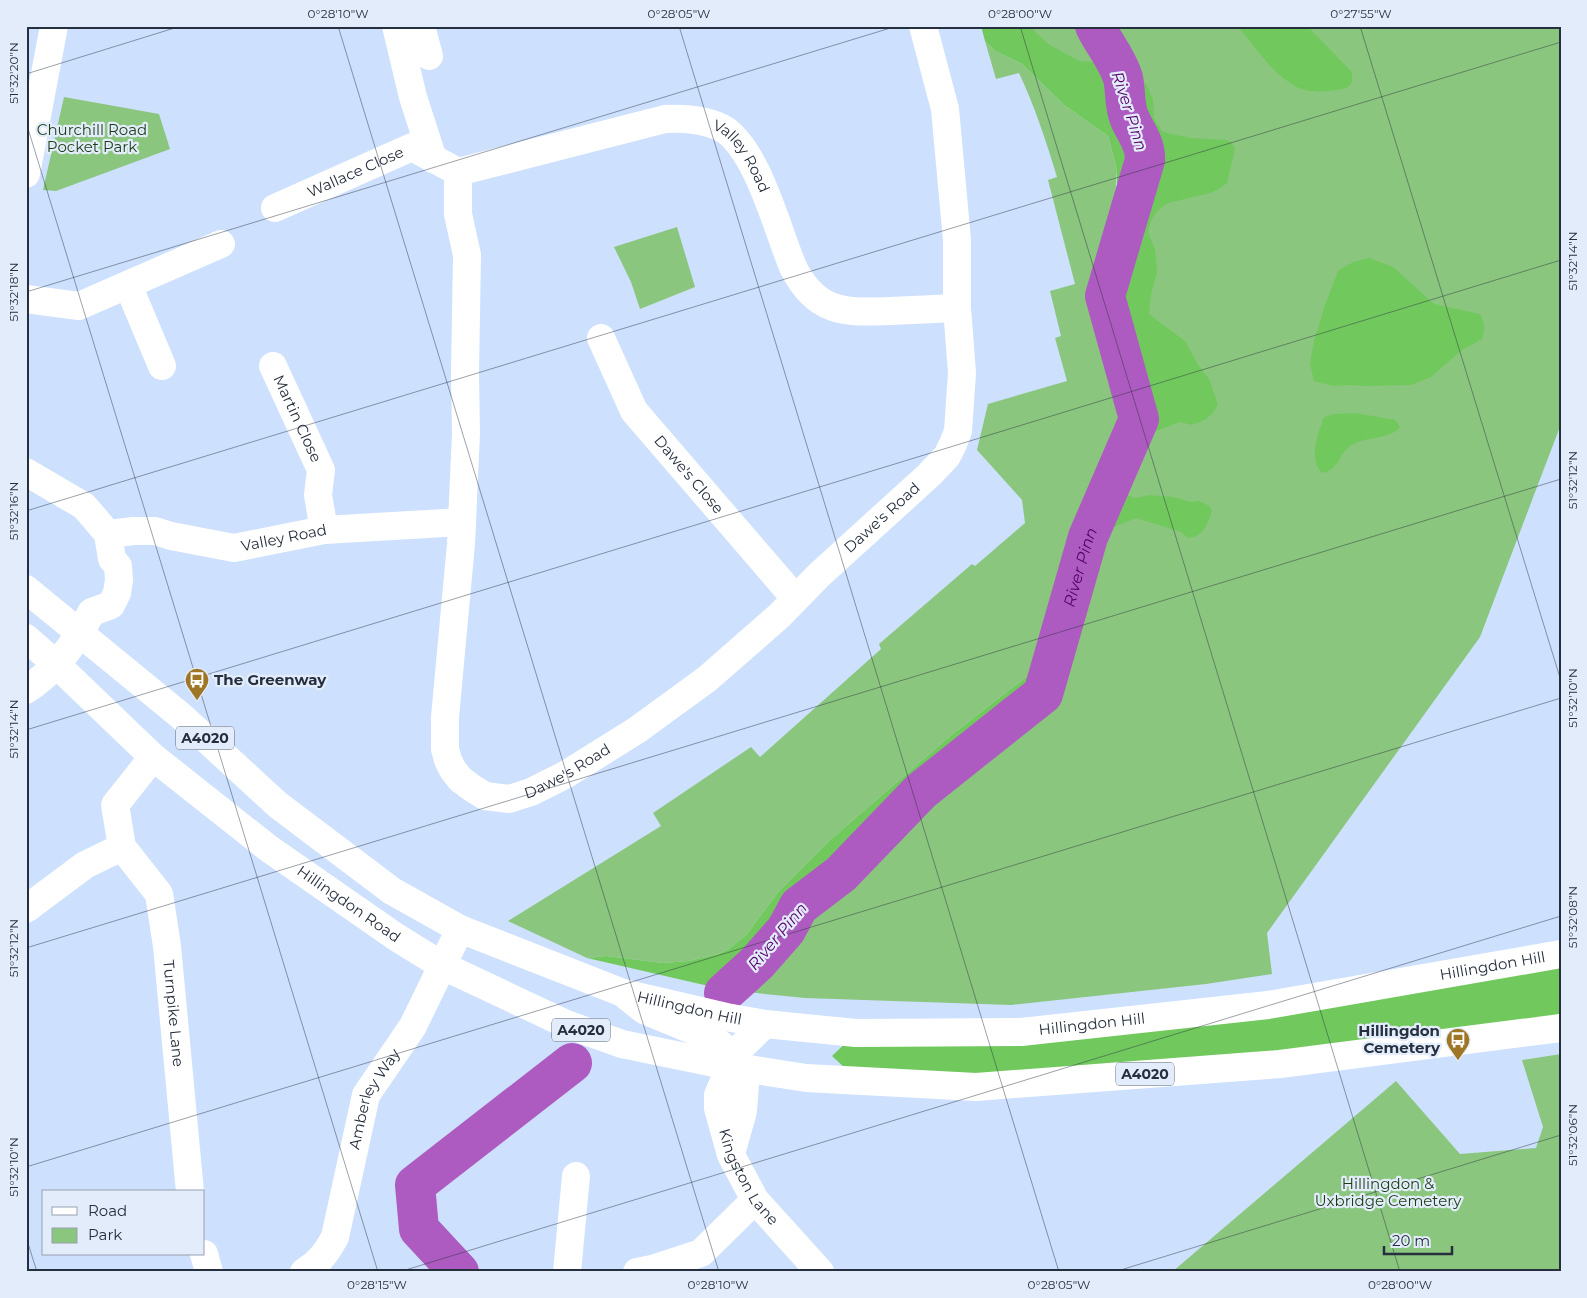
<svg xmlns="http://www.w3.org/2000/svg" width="1587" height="1298" viewBox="0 0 1587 1298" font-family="Montserrat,sans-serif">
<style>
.green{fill:#8bc67e}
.forest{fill:#71c95d}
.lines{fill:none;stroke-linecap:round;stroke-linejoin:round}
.river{stroke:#ad5bc0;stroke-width:40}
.minor{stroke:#fff;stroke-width:28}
.major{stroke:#fff;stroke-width:28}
.ticks{fill:none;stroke:#262f3d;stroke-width:1;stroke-opacity:0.45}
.labels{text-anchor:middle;stroke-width:4.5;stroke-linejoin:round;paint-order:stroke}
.shield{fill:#e3ecfb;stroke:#5f6876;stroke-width:1}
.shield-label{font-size:14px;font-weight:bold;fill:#262f3d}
.park-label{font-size:15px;fill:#1b3d13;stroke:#e3ecfb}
.street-label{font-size:15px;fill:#262f3d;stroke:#e3ecfb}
.poi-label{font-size:15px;font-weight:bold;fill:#262f3d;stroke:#e3ecfb;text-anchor:start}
.water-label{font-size:16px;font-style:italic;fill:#560066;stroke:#e3ecfb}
.neatline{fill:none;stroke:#262f3d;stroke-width:2}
.ticks-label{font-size:12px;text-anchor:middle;fill:#262f3d}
</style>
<rect width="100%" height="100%" fill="#cde0fd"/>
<g class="green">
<path d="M1003 26H1561V424L1480 637 1267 933 1272 974 1206 984 1011 1005 805 998 726 990 757 962 785 929 798 906 840 872 921 791 1041 692 1086 532 1133 420 1110 367 1112 390 1117 410 1118 430 1111 450 1071 525 1053 600 1030 674 949 737 829 841 779 891 746 935 729 949 718 954 689 961 663 963 606 956 587 958 508 921 661 826 653 813 751 747 760 757 881 649 879 644 972 564 975 566 1025 523 1022 500 977 450 988 404 1067 381 1055 338 1061 336 1050 291 1075 284 1048 180 1057 177C1046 141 1035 107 1019 73L996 79 985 41 995 51 1022 64 1064 105 1108 136 1117 170 1112 242 1133 146Z"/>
<polygon points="64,97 159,114 170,149 56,191 43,190"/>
<polygon points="677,227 695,287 640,309 631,282 614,247"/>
<polygon points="1561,1054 1561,1272 1172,1272 1396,1081 1460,1154 1536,1148 1543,1127 1522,1060"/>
</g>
<g class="forest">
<path d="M981 26H1029L1048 44 1079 61 1094 62 1104 70 1114 69 1131 74 1147 85 1153 100 1154 119 1163 132 1190 138 1226 140 1231 142 1235 149 1227 183 1219 189 1210 193 1168 203 1157 211 1151 221 1148 232 1155 250 1157 272 1151 295 1149 314 1185 341 1199 366 1209 379 1218 404 1213 413 1205 420 1192 425 1180 422 1135 439 1114 490 1135 498 1149 495 1172 497 1192 502 1199 501 1209 506 1212 511C1208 524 1203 537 1188 538L1181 532 1136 518 1104 531 1083 542 1041 692 969 753 920 790 840 872 798 906 785 929 757 962 726 990 587 958 606 956 663 963 689 961 718 954 729 949 746 935 779 891 829 841 949 737 1030 674 1053 600 1071 525 1111 450 1118 430 1117 410 1112 390 1109 333 1102 309 1100 295 1102 278 1111 247 1117 197V170L1108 136 1064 105 1022 64 995 51 985 41Z"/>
<path d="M1238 26H1307L1351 71C1354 79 1352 87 1343 89 1330 91 1309 94 1297 87 1273 75 1255 47 1238 26Z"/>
<path d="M1369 258 1393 267 1434 304 1480 314C1485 323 1485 329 1482 339L1462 350 1431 377 1411 385 1365 386 1348 385 1333 386 1314 381 1310 364 1314 341 1325 305 1338 271 1353 262Z"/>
<path d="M1355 413 1395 420 1400 427C1389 441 1365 435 1349 447 1337 457 1339 470 1322 473 1308 459 1318 433 1324 417L1334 414Z"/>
<polygon points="1561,954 1561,1028 1280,1064 860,1082 832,1056 856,1033 1021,1032"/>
</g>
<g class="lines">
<g class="river">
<path id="s1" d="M724 993 757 963 786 930 799 906 841 874 921 791 1043 694 1088 537 1139 419 1105 296 1145 160C1146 143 1135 132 1129 117 1124 104 1126 91 1123 78 1117 59 1104 44 1095 26"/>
<polyline points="459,1272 419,1229 415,1185 572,1063"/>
</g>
<g class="minor">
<polyline points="396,26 413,97 433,159"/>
<polyline points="421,26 429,56"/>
<path id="s2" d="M458 172V214L467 255 465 374 466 433 461 544 445 717V749L448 760 453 770 460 779 472 788 485 796 509 799 531 792 565 775 637 730 707 679 779 616 819 575 929 475 947 456 953 444 958 431 962 373 957 308V240L945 109 923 26"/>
<polyline points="26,174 54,26"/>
<path id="s3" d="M275 208 412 147 458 172 665 119C684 118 704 119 722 128 757 148 777 229 793 267 816 313 844 313 890 311 913 310 935 309 957 308"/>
<polyline points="128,285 162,366"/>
<polyline points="26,299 79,306 221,244"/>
<path id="s4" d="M601 338 634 411 795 598"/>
<path id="s5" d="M273 366 321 470 318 495 324 530"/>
<polyline points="26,472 84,506 108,534 112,559 118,566 119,580 117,593 111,605 92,612"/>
<path id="s6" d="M108 534 134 531H155L171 536 234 548 324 530 462 522"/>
<path d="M26 690C54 672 76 642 91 613"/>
<path id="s7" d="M153 757 115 805 122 847 159 894 167 946 190 1192"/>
<polyline points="26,909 85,865 122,847"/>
<polyline points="624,994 644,1010 714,1039 725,1048 729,1066 745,1085 743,1111 731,1154"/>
<path id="s8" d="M765 1024 737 1051 718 1095V1108L731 1155 755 1200 820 1272"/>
<polyline points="204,1254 209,1272"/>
<path id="s9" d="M304 1272C319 1263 327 1252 335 1237L366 1095 413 1026 460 929"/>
<polyline points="567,1272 576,1176"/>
<polyline points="637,1272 652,1269 701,1253 755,1200"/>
</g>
<g class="major">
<path id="s10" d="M26 589 181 716 278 805 392 891 460 929 623 993 726 1017 765 1024 856 1033 1021 1032 1268 1005 1561 954"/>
<path id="s11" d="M26 638 56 664 153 757 268 848 396 937 443 966 566 1024 622 1044 729 1066 806 1078 976 1087 1280 1064 1561 1028"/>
</g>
</g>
<path class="ticks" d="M338 26 719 1272M679 26 1059 1272M1020 26 1400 1272M1360 26 1561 681M26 74 181 26M26 122 378 1272M26 292 897 26M26 511 1561 42M26 730 1561 260M26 948 1561 479M26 1167 1561 698M26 1237 37 1272M399 1272 1561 916M1114 1272 1561 1135"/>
<defs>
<symbol id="bus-pin" viewBox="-11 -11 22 30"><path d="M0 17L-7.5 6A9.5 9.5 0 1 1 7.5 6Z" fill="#9f7625" stroke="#e3ecfb"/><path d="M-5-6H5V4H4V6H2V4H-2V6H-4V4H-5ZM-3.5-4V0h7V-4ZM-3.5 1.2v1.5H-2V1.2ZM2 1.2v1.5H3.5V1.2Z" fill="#fff"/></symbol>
</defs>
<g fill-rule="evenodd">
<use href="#bus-pin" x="183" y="666" width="28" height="38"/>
<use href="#bus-pin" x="1444" y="1026" width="28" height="38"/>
</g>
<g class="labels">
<g class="shield">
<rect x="176" y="726.5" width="58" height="23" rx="4"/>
<rect x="552" y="1018.5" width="58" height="23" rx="4"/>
<rect x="1116" y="1062.5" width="58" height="23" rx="4"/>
</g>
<g class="shield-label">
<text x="205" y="743">A4020</text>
<text x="581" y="1035">A4020</text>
<text x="1145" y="1079">A4020</text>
</g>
<g class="park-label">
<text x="92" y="135">Churchill Road<tspan x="92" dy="17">Pocket Park</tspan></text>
<text x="1388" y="1189">Hillingdon &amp;<tspan x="1388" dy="17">Uxbridge Cemetery</tspan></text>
</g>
<g class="street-label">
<text dy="5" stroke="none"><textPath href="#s3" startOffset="509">Valley Road</textPath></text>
<text dy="5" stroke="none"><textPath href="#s3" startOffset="88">Wallace Close</textPath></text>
<text dy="5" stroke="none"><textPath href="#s5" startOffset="58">Martin Close</textPath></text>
<text dy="5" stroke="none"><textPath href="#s4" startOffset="164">Dawe's Close</textPath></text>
<text dy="5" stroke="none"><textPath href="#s2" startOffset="1138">Dawe's Road</textPath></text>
<text dy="5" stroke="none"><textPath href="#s6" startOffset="179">Valley Road</textPath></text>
<text dy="5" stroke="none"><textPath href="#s2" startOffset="732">Dawe's Road</textPath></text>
<text dy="5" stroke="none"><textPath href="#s11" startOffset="419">Hillingdon Road</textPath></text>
<text dy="5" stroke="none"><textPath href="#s10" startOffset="1606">Hillingdon Hill</textPath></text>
<text dy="5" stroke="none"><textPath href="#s10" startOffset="796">Hillingdon Hill</textPath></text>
<text dy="5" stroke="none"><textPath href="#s7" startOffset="284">Turnpike Lane</textPath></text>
<text dy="5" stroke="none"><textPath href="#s10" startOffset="1201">Hillingdon Hill</textPath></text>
<text dy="5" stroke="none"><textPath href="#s9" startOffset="192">Amberley Way</textPath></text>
<text dy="5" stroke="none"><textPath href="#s8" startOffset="176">Kingston Lane</textPath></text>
</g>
<g class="poi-label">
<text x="214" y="685">The Greenway</text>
<text x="1440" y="1036" text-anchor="end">Hillingdon<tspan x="1440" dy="17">Cemetery</tspan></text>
</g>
<g class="water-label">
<text transform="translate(1130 111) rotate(72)" y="6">River Pinn</text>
<text dy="6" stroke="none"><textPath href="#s1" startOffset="572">River Pinn</textPath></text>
<text transform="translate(777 936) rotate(-50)" y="6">River Pinn</text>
</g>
</g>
<rect width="1587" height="1298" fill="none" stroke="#e3ecfb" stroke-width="55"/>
<rect x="42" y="1190" width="162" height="65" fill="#e3ecfb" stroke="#97a0af"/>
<rect x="52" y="1207" width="25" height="8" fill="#ffffff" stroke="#97a0af"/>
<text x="88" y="1216" font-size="15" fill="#262f3d">Road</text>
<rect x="52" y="1228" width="25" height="15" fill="#8bc67e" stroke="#97a0af"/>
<text x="88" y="1240" font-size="15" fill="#262f3d">Park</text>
<path d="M1384 1246v8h68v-8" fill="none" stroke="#262f3d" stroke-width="2.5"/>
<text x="1392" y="1246" font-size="15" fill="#262f3d" stroke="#e3ecfb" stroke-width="4" paint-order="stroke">20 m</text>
<rect x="28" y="28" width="1532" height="1242" class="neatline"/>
<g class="ticks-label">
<text x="338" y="18">0°28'10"W</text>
<text x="679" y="18">0°28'05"W</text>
<text x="1020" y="18">0°28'00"W</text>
<text x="1361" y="18">0°27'55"W</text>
<text transform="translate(14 73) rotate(-90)" y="4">51°32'20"N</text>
<text transform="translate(1573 261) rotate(-90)" y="4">51°32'14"N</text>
<text transform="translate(14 292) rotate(-90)" y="4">51°32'18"N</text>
<text transform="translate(1573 480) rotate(-90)" y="4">51°32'12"N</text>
<text transform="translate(14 511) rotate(-90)" y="4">51°32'16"N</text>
<text transform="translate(1573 698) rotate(-90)" y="4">51°32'10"N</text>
<text transform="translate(14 729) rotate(-90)" y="4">51°32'14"N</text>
<text transform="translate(1573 917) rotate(-90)" y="4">51°32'08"N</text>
<text transform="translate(14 948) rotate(-90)" y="4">51°32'12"N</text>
<text transform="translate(1573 1135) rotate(-90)" y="4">51°32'06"N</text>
<text transform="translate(14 1167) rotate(-90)" y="4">51°32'10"N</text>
<text x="377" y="1289">0°28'15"W</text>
<text x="718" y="1289">0°28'10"W</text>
<text x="1059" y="1289">0°28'05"W</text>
<text x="1400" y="1289">0°28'00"W</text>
</g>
</svg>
